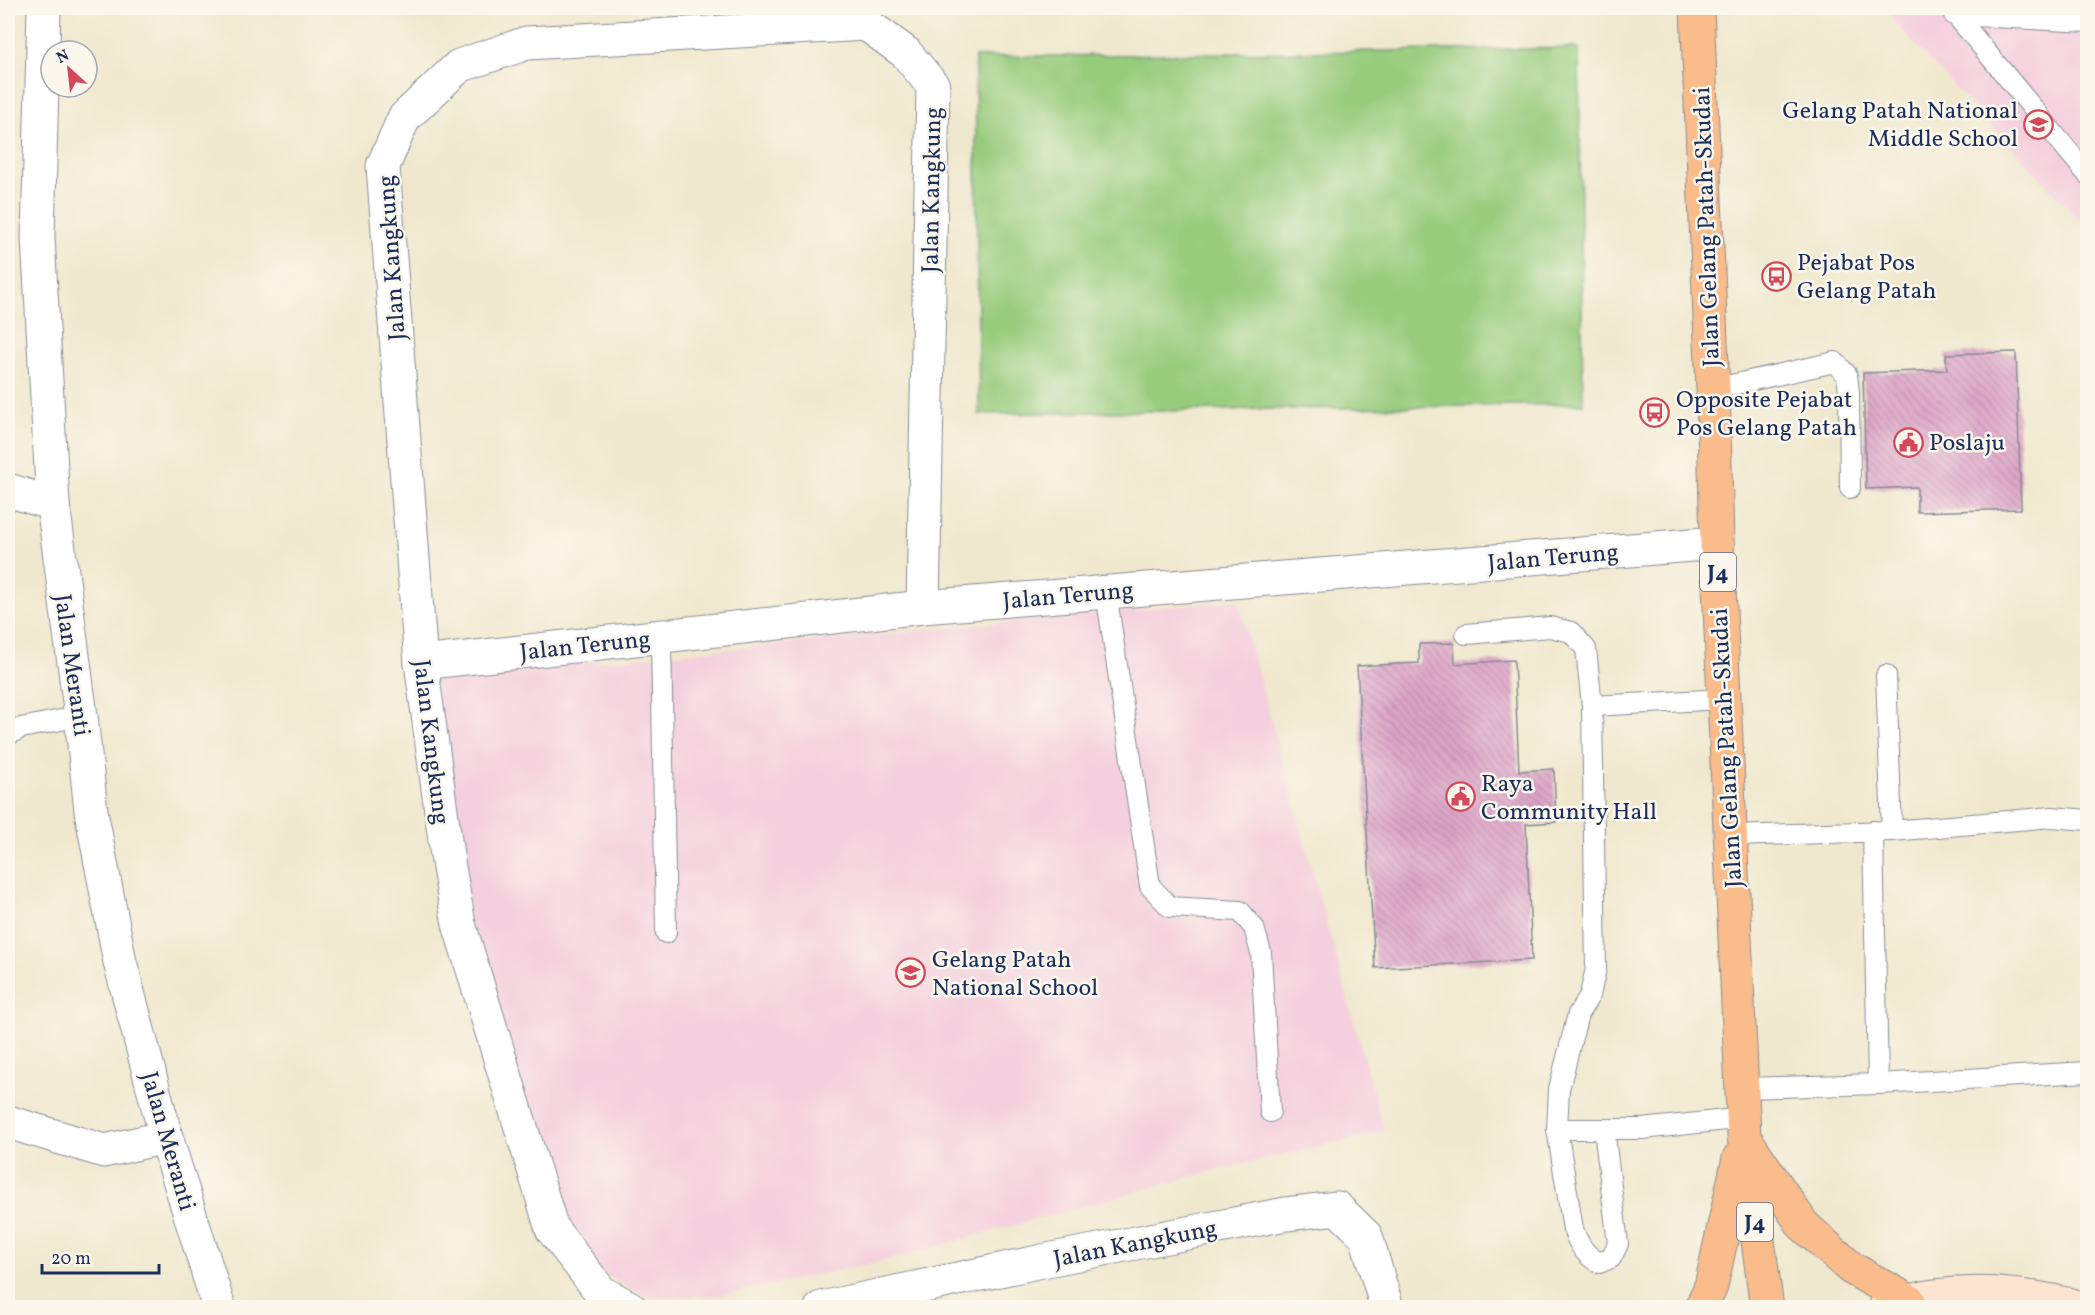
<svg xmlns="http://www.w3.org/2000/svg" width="2095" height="1315" viewBox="0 0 2095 1315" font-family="Vollkorn,serif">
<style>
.built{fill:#f4cfdd}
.grass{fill:#98cc7d;stroke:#5a7e6e;stroke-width:1.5}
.building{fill:url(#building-back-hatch)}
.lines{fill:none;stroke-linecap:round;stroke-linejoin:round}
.lane-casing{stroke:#868c96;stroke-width:22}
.street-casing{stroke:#868c96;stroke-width:35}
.secondary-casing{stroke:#868c96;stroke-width:35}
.primary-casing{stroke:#868c96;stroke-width:35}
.lane{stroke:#fff;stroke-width:20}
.street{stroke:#fff;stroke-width:33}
.secondary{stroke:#fde4d1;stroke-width:33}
.primary{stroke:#fabc8b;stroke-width:33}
.labels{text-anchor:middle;stroke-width:5;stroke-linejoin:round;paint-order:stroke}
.shield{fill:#fbf7ec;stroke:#5e6b89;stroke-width:1.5}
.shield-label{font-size:22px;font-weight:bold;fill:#1b2f5e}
.poi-label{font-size:24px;fill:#1b2f5e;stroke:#fbf7ec;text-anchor:start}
.street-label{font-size:24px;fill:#1b2f5e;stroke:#fbf7ec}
</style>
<defs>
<pattern id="building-back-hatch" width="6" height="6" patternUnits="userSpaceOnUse" patternTransform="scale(1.5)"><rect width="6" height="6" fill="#dea5c8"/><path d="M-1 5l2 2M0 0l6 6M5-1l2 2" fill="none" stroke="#b387a6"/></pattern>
</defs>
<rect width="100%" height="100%" fill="#fbf7ec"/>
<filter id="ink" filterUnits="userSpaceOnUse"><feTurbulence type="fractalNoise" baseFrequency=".0167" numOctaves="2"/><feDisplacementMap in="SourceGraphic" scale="12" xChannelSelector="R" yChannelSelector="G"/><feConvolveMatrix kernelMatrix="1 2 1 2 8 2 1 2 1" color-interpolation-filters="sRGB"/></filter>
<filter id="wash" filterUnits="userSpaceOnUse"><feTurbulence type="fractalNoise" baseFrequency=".008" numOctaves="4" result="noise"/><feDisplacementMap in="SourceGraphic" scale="24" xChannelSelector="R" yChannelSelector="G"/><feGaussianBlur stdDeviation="1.35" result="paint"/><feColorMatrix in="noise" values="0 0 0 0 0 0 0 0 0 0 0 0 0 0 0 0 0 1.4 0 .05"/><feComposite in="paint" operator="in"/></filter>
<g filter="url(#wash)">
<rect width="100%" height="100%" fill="#f0e8ce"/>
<g class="built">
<polygon points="1885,8 2087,8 2087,228 1892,20"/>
<polygon points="1238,600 1384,1131 1208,1172 887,1260 723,1295 646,1297 589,1265 545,1193 473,934 435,677"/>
</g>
<polygon class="grass" points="1579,48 1583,404 979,414 975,57"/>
<g id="blocks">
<g class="building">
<polygon points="2016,352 2021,509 1917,512 1917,487 1866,489 1863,373 1947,370 1946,354"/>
<polygon points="1454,643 1455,664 1514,660 1519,771 1554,769 1556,822 1526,824 1532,960 1375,968 1357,666 1419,663 1419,644"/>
</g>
</g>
</g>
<g filter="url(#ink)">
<use href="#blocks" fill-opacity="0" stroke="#868c96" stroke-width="1.5"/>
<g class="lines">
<defs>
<g id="lane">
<polyline points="1950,8 2088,175"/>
<polyline points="1954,15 2088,22"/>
<polyline points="1713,389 1835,362 1847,375 1849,392 1850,488"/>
<polyline points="1106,592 1150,886 1170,907 1240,911 1254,928 1261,953 1270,1112"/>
<polyline points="1466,634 1550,627 1571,632 1586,649 1592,706"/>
<polyline points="661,636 666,933"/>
<polyline points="1886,675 1892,831"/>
<polyline points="8,735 21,728 81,716"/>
<polyline points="1873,831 1878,1084"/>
<polyline points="1730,836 1892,831 2052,817 2088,820"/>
<polyline points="1742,1088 1878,1084 2088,1072"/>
<polyline points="1557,1129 1559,1089 1578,1014 1590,995 1596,968 1592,706 1724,699"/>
<path d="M1604 1129 1618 1244 1611 1258 1599 1263C1584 1254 1579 1245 1573 1229L1557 1129H1642L1744 1118"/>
</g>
<g id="street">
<polyline points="44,8 38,238 53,504 81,716 91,811 120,962 166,1137 219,1308"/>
<polyline points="8,490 53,504"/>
<polyline points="421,663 923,607 1717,543"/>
<polyline points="8,1122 104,1151 166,1137"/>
<polyline points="630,1308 601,1292 552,1229 459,924 448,862 421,663 383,166 404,118 459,66 527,43 866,24 906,53 933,86 923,607"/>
<polyline points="821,1308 1047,1260 1286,1214 1337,1208 1366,1236 1387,1308"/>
</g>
<path id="secondary" d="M1885 1308C1901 1303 1918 1298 1934 1296 1985 1289 2033 1295 2082 1308"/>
<g id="primary">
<polyline points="1697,8 1713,389 1717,543 1744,1136 1767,1308"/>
<polyline points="1748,1143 1803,1225 1851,1268 1909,1301"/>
<polyline points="1701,1308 1711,1286 1739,1158"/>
</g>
</defs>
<use href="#lane" class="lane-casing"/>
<use href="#street" class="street-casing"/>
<use href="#secondary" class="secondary-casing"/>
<use href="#primary" class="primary-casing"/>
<use href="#lane" class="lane"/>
<use href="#street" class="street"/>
<use href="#secondary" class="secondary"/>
<use href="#primary" class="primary"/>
</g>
</g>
<defs>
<symbol id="school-ring" viewBox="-11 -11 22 22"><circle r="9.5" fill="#fbf7ec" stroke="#d1495b" stroke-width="1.5"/><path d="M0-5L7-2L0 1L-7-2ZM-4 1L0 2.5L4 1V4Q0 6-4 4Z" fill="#d1495b"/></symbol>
<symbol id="bus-ring" viewBox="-11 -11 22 22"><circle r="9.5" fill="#fbf7ec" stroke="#d1495b" stroke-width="1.5"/><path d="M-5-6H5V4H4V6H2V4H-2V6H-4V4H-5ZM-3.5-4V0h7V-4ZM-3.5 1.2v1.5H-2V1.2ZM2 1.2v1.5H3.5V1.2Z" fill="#d1495b"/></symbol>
<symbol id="civic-ring" viewBox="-11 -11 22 22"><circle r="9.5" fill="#fbf7ec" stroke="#d1495b" stroke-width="1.5"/><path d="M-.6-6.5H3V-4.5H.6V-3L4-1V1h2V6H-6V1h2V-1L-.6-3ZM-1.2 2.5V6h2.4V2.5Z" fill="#d1495b"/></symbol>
</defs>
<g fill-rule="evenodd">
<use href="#school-ring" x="2022" y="108" width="33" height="33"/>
<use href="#bus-ring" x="1760" y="260" width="33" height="33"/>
<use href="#bus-ring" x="1638" y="396" width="33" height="33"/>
<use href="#civic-ring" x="1892" y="426" width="33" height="33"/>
<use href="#civic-ring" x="1444" y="780" width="33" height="33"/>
<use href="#school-ring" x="894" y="956" width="33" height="33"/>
</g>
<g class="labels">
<g class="shield">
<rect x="1700" y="553" width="36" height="38" rx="4.5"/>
<rect x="1737" y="1203" width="36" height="38" rx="4.5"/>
</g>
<g class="shield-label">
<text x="1718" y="580">J4</text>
<text x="1755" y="1230">J4</text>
</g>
<g class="poi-label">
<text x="2018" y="118" text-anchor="end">Gelang Patah National<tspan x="2018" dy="28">Middle School</tspan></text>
<text x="1797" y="270">Pejabat Pos<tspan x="1797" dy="28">Gelang Patah</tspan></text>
<text x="1676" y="407">Opposite Pejabat<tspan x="1676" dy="28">Pos Gelang Patah</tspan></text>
<text x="1929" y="450">Poslaju</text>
<text x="1481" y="791">Raya<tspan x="1481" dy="28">Community Hall</tspan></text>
<text x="932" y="967">Gelang Patah<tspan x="932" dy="28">National School</tspan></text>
</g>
<g class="street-label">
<text transform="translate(931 190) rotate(-89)" y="8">Jalan Kangkung</text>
<text transform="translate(1706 227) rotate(-92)" y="8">Jalan Gelang Patah-Skudai</text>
<text transform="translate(391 258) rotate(-94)" y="8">Jalan Kangkung</text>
<text transform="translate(1553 557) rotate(-5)" y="8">Jalan Terung</text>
<text transform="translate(1068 595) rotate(-5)" y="8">Jalan Terung</text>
<text transform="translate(585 645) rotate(-6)" y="8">Jalan Terung</text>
<text transform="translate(73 665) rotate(82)" y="8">Jalan Meranti</text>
<text transform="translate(432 742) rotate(83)" y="8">Jalan Kangkung</text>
<text transform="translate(1726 748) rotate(-93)" y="8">Jalan Gelang Patah-Skudai</text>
<text transform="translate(169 1141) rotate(74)" y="8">Jalan Meranti</text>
<text transform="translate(1135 1243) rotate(-11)" y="8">Jalan Kangkung</text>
</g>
</g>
<rect width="2095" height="1315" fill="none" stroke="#fbf7ec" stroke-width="30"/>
<g transform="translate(69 69) rotate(333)"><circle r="28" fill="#fbf7ec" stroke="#a1a7b3" stroke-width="1.5"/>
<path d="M0-4.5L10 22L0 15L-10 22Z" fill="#d1495b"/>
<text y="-9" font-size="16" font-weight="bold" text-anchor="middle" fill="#1b2f5e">N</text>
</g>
<path d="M42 1264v9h117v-9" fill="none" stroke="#1b2f5e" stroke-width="3"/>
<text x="51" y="1264" font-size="18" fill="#1b2f5e" stroke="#fbf7ec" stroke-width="4.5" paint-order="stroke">20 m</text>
</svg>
